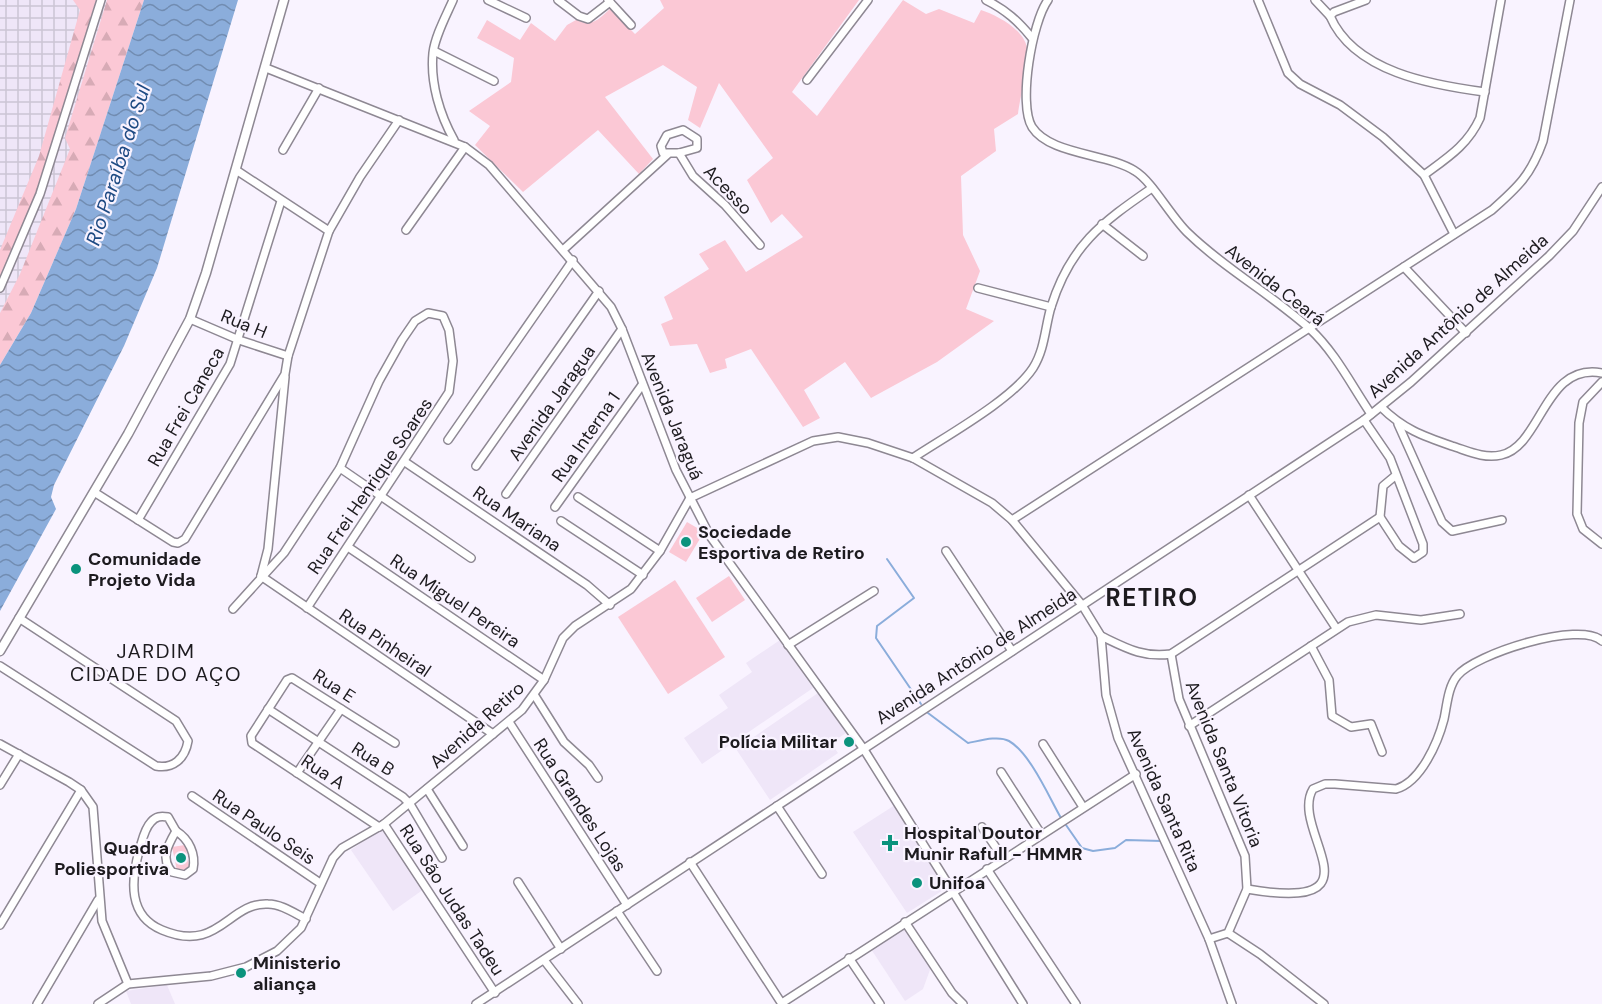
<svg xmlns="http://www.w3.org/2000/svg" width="1602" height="1004" viewBox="0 0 1602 1004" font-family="'DM Sans',sans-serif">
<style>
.built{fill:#efe6f8}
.industrial{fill:url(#industrial-grid)}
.grass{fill:#fbc8d5}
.forest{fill:url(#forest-firs)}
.water{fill:url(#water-waves)}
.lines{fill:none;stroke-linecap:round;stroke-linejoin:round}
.stream{stroke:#8baddb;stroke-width:2}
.minor-casing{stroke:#8e8893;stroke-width:10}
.major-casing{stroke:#8e8893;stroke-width:11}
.minor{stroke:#fff;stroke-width:7}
.major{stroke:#fff;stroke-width:8}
.poi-dot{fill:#0b937d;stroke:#f9f3ff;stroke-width:2}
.labels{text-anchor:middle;stroke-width:4.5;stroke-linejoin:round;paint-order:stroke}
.street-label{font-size:18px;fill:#1d1b1f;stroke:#f9f3ff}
.poi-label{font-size:18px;font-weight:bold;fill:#1d1b1f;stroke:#f9f3ff;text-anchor:start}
.water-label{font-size:20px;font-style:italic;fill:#1e4a83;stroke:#f9f3ff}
.neighbourhood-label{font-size:20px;letter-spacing:1.5px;fill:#1d1b1f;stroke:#f9f3ff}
.district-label{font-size:24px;font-weight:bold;letter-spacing:1.5px;fill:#1d1b1f;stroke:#f9f3ff}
</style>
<defs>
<pattern id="industrial-grid" width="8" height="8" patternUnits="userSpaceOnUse" patternTransform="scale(1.5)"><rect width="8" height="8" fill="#efe6f8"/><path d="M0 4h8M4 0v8" fill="none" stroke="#ccc5d4"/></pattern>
<pattern id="forest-firs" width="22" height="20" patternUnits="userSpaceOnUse" patternTransform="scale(1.5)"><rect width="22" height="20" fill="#fbc8d5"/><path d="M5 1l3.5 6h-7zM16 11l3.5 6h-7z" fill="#d7abb6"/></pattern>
<pattern id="water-waves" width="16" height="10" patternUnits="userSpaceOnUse" patternTransform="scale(1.5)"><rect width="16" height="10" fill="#8baddb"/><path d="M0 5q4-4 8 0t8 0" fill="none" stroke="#718cb1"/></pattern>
</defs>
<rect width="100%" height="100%" fill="#f9f3ff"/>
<g class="built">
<polygon points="780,640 813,688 702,764 684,738 728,708 719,695 752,672 746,663"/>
<polygon points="818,693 846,733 831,743 838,753 770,800 736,749"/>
<polygon points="895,805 948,887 907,913 853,832"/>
<polygon points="382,828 424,889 393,911 351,850"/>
<polygon points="905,926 931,967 923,989 905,1001 871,949"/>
<polygon points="167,985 175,1004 131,1004 126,991"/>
</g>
<polygon class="industrial" points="0,0 144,0 0,365"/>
<g class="grass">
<path d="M660 0H859L792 92 817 116 903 0 926 14 939 9 974 23 981 10C996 15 1024 29 1027 48 1029 63 1020 97 1018 114L994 129 996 151 961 176 963 235 980 271 966 309 994 321 937 362 871 398 845 362 804 390 820 418 803 427 751 349 725 359 727 368 710 373 697 344 670 346 661 324 673 319 664 297 709 269 699 254 725 240 746 272 803 237 782 214 771 223 747 180 773 158 719 83 700 128 688 120 697 87 663 65 605 97 653 159 639 174 598 130 523 192 475 145 490 126 469 111 511 82 514 58 477 38 487 20 520 40 531 23 555 41 567 25 576 20C592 27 598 20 610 9L635 34 664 8Z"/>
<polygon points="687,522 704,532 686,562 669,552"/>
<polygon points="729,576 745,600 712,622 696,598"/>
<polygon points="675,580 725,657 668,694 618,617"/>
<polygon points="185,845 190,869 177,871 172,847"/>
</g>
<g class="forest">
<polygon points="73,0 96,0 36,195 0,280 0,250 39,156 80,10"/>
<polygon points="107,0 144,0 76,209 31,313 0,365 0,313 20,274 70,149 65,138"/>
</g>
<polygon class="water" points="144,0 238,0 157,268 124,346 54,485 51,497 56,509 0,611 0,365 31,313 76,209"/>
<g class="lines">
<g class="stream">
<polyline points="887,559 914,598 877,626 876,638 921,704"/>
<path d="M928 713 968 743C979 741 998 735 1009 741 1030 753 1049 797 1061 818"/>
<polyline points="1066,825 1082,848 1093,851 1115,848 1126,840 1162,841"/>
</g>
<defs>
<g id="minor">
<path d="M453 0C446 16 435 36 433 53 430 83 440 115 454 140"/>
<polyline points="488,0 526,18"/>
<polyline points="558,0 579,16 588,19 610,2"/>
<polyline points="608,0 631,25"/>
<path d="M986 0C1006 10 1018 21 1032 38"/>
<path d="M1048 0C1032 22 1018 104 1032 127 1050 155 1107 153 1135 171 1152 181 1171 217 1188 233 1225 269 1271 294 1310 329 1335 352 1352 386 1371 414"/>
<polyline points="1258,0 1288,73 1300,84 1340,105 1383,137 1424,175 1454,234"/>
<polyline points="1315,0 1330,16"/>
<path d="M1366 0 1334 12 1330 16C1354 72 1432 85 1485 92"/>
<polyline points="434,51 494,81"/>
<polyline points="266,68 465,147 489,165 611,307 622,329 676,470 710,536 863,748 1023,1004"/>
<polyline points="807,80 868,0"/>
<polygon points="683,130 697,139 697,148 679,153 663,153 661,146 667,135"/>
<polyline points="283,150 319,88"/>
<polyline points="679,153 693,176 725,205 760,245"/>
<polyline points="236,170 329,231"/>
<path d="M1424 175C1447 158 1468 145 1480 118L1501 0"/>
<polyline points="1102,224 1143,256"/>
<polyline points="406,230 465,147"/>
<polyline points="564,249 667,155"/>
<polyline points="1404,267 1466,333"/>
<polyline points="0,288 40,194 101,0"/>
<polyline points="978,288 1051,307"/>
<polyline points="190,319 239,340 288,356"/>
<polyline points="1602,382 1583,402 1579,423 1577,514 1583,529 1602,544"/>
<path d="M1381 407C1403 429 1423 436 1452 446 1468 451 1484 459 1501 455 1542 446 1544 362 1602 373"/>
<polyline points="1364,420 1390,458 1423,544 1423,552 1414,558 1399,546 1380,517 1383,486 1395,476"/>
<polyline points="1398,424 1442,522 1452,531 1502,520"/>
<polyline points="448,440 573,260"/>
<path d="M913 458C946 436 1012 400 1033 368 1045 349 1045 327 1051 307 1070 246 1101 223 1152 188"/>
<polyline points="405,462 587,585 610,605"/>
<polyline points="476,466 599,291"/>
<polyline points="340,468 471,558"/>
<polyline points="94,492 173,542 178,543 185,539 285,374 288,356 329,231 360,177 399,120"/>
<polyline points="506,494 622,329"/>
<polyline points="1249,495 1336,628"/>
<polyline points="578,497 660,551"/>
<polyline points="555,507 642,385"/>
<polyline points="138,520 230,364 281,201"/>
<path d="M1012 520 1492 210C1518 187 1531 175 1543 141L1570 0"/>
<polyline points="561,521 643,575"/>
<polyline points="348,547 544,680"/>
<polyline points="946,551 1012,651"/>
<polyline points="261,576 493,734"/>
<polyline points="261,576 268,549 285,377"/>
<polyline points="233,609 284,553 340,468 379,381 402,340 415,321 428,313 443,316 449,330 453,361 449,392 307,608"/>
<path d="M1101 636C1126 648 1143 658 1171 654L1380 517"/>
<polyline points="788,645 874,591"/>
<polyline points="1311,646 1329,680 1332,716 1351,727 1371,724 1382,752"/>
<polyline points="1171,654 1179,699 1245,856 1247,889 1228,933 1209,939"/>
<path d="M0 666 156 766C173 769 185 759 188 741L176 721 19 618"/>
<polyline points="535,696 564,742 589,765 598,778"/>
<polyline points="268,709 403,797 410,804 442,858"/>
<polyline points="509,722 627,905"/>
<polyline points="1189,726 1348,622 1376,615 1421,620 1460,614"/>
<polyline points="0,744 69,782 81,790 93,807 102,921 128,984"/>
<polyline points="1043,744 1083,807"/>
<polyline points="1001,772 1041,834"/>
<polyline points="297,773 341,709"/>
<polyline points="0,785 19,754"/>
<polyline points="427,789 463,846"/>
<polyline points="192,796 320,883"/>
<polyline points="777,806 822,874"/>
<polyline points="384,824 495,993"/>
<polyline points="379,827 252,743 251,736 287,680 292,678 395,743"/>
<polyline points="982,827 1003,858"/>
<path d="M176 831 168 817C161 816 156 816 151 822 144 829 142 842 139 851 131 881 128 916 162 930 219 954 228 902 268 904 281 904 294 913 306 919"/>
<path d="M176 831C189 839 196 854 193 869L185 875 172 872C160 858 168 845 176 831Z"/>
<polyline points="690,862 782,1004"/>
<polyline points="987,869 1076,1004"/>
<polyline points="518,882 561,949"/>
<path d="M1247 889C1388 913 1288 830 1313 789L1325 784H1335L1396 789C1421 782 1438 742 1444 719 1447 705 1448 687 1457 676 1474 654 1581 620 1602 641"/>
<polyline points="617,911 657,971"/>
<polyline points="905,922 952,993 963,1004"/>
<polyline points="0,925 81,790"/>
<polyline points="1228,933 1260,954 1324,1004"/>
<polyline points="849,958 880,1004"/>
<polyline points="544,960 578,1004"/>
<polyline points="782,1003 1136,774"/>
<polyline points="37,1004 98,900"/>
<polyline points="98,1004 128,984 211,976 246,967 277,951 301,928 333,858 342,848 384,824 522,710 544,680 563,638 575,626 631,589 660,551 690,498 813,441 838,437 868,443 913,458 992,503 1012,520 1082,605 1101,636 1106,695 1118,738 1209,939 1232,1004"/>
<polyline points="476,1004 1364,420 1411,382 1549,256 1573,231 1602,187"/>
</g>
<polyline id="major" points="0,651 128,434 190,319 206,273 284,0"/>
</defs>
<use href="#minor" class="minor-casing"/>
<use href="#major" class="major-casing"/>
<use href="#minor" class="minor"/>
<use href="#major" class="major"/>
</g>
<g class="poi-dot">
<circle cx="686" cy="542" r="6"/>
<circle cx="76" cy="569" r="6"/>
<circle cx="849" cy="742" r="6"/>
<path d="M887 834h6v6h6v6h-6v6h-6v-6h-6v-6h6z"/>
<circle cx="181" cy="858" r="6"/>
<circle cx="917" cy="883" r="6"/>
<circle cx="241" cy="973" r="6"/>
</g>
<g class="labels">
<g class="street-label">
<text transform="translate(728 190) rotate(46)" y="6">Acesso</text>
<text transform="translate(1275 285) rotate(38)" y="6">Avenida Ceará</text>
<text transform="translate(1458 316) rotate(-42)" y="6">Avenida Antônio de Almeida</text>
<text transform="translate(244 324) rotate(22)" y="6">Rua H</text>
<text transform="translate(552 403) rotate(-55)" y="6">Avenida Jaragua</text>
<text transform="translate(186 407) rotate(-60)" y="6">Rua Frei Caneca</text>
<text transform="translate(672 416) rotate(68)" y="6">Avenida Jaraguá</text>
<text transform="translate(586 437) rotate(-55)" y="6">Rua Interna 1</text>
<text transform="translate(370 486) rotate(-56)" y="6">Rua Frei Henrique Soares</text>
<text transform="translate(517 519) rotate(34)" y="6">Rua Mariana</text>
<text transform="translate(455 601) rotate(34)" y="6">Rua Miguel Pereira</text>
<text transform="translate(385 643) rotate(34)" y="6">Rua Pinheiral</text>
<text transform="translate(976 656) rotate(-33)" y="6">Avenida Antônio de Almeida</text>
<text transform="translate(334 686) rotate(33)" y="6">Rua E</text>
<text transform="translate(477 725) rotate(-42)" y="6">Avenida Retiro</text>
<text transform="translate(373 759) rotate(33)" y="6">Rua B</text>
<text transform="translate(1224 764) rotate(68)" y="6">Avenida Santa Vitoria</text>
<text transform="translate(323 772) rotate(33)" y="6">Rua A</text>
<text transform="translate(1164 800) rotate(66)" y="6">Avenida Santa Rita</text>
<text transform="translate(580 805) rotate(57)" y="6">Rua Grandes Lojas</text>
<text transform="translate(264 827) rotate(34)" y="6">Rua Paulo Seis</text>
<text transform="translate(452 900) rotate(57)" y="6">Rua São Judas Tadeu</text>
</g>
<g class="poi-label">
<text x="698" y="538">Sociedade<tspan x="698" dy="21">Esportiva de Retiro</tspan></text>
<text x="88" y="565">Comunidade<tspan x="88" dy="21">Projeto Vida</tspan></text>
<text x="837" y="748" text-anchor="end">Polícia Militar</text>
<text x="904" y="839">Hospital Doutor<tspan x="904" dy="21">Munir Rafull - HMMR</tspan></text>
<text x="169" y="854" text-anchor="end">Quadra<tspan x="169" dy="21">Poliesportiva</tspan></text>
<text x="929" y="889">Unifoa</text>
<text x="253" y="969">Ministerio<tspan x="253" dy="21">aliança</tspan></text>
</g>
<g class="water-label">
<text transform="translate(118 165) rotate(-72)" y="7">Rio Paraíba do Sul</text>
</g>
<g class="neighbourhood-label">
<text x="156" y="658">JARDIM<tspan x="156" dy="23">CIDADE DO AÇO</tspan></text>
</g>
<g class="district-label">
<text x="1152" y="606">RETIRO</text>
</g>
</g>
</svg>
